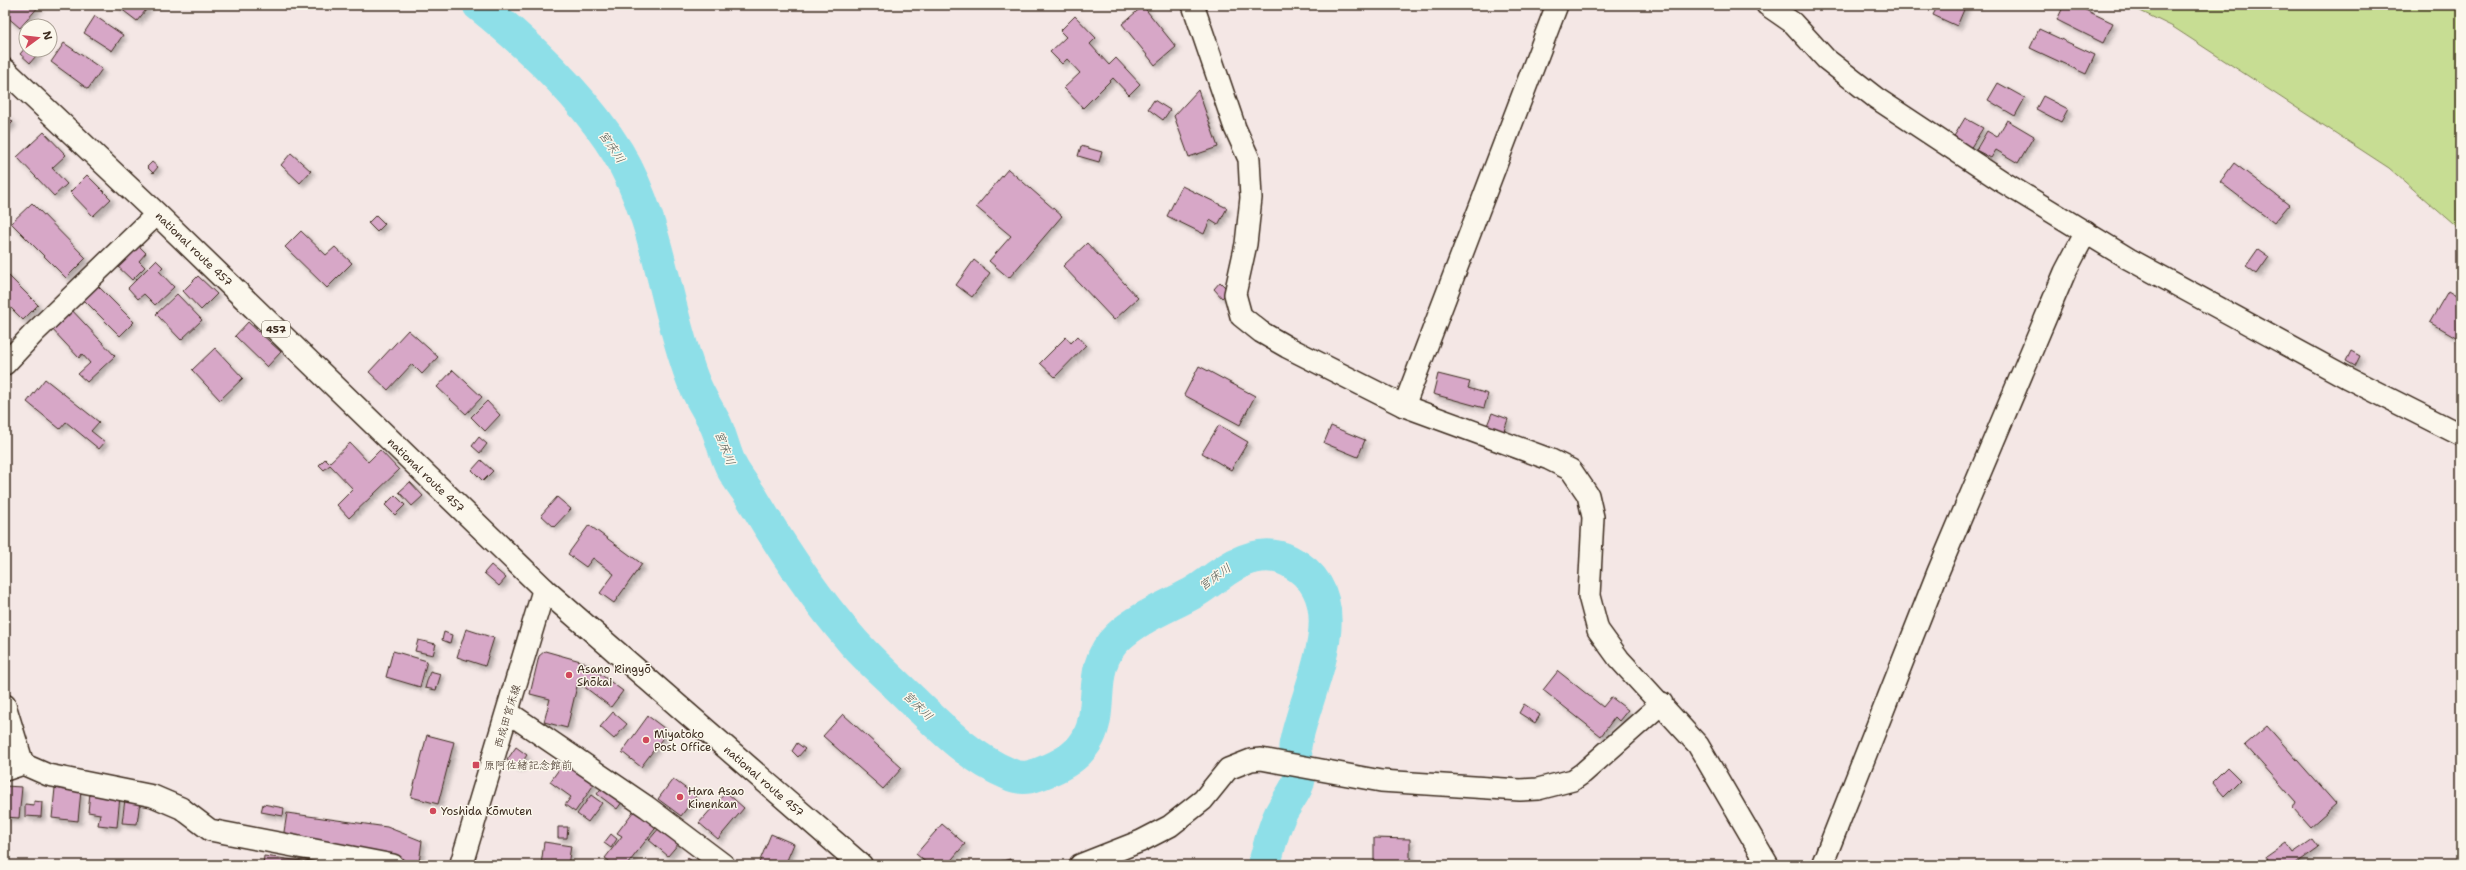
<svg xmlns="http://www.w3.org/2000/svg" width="2466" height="870" viewBox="0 0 2466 870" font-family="'Shantell Sans','Klee One',sans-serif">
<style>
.green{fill:#c7dd93;stroke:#818458}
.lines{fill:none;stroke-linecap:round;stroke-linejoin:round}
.river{stroke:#8edfe8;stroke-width:33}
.building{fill:#d7a7c7;stroke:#3b2a1e;filter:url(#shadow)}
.street-casing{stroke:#3b2a1e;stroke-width:24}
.secondary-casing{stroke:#3b2a1e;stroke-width:25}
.highway-casing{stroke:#3b2a1e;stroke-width:25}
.street{stroke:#fbf7ec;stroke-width:21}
.secondary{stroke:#fbf7ec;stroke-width:22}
.highway{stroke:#fbf7ec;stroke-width:22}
.poi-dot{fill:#d1495b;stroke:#fbf7ec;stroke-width:1.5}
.labels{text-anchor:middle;stroke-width:3;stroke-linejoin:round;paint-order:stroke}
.shield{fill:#fbf7ec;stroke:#75685c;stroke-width:1}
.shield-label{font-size:10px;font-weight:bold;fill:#3b2a1e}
.street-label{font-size:11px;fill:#3b2a1e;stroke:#fbf7ec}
.poi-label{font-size:11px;fill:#3b2a1e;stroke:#fbf7ec;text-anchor:start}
.water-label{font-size:12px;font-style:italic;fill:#505750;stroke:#fbf7ec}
</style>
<defs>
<filter id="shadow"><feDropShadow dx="3.5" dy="3.5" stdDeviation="2" flood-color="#0004"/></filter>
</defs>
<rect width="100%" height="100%" fill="#f4e7e5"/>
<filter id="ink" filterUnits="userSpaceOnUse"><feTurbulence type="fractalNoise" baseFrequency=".025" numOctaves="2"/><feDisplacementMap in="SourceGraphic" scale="8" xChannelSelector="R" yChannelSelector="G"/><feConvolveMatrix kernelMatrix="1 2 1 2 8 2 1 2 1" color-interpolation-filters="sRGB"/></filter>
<g filter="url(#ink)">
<polygon class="green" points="2128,5 2461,5 2461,231 2389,168 2173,27"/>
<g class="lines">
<path class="river" d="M479 5C531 47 583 96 618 153 659 221 664 304 692 378 697 393 707 408 715 423 722 438 725 456 733 470 739 480 746 489 752 498 781 547 812 594 849 637 867 659 889 677 909 697 939 726 970 758 1009 774 1023 781 1035 776 1049 770 1126 739 1074 678 1118 637 1138 618 1167 607 1191 594 1201 589 1210 581 1219 575 1239 560 1265 549 1289 561 1361 598 1305 689 1295 746 1294 757 1301 769 1299 779 1297 791 1284 805 1279 817 1272 832 1269 849 1264 865"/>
</g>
<g class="building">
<polygon points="5,5 40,5 20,28 5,15"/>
<polygon points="116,5 150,5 137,21"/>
<polygon points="1938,5 1966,5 1957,26 1933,15"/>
<polygon points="2064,5 2075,5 2113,23 2103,43 2057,20"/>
<polygon points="1143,6 1176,47 1155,65 1122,24"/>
<polygon points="95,16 123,35 112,51 84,33"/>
<polygon points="1075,16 1096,38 1090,44 1109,65 1116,58 1140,84 1129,95 1113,78 1083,108 1064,88 1080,73 1067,59 1062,64 1050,52 1066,37 1060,31"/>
<polygon points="2039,29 2095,55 2086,74 2030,48"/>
<polygon points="64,43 102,69 88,89 51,62"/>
<polygon points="26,47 26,50 41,50 30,63 20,54"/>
<polygon points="1998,83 2025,98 2015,116 1988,100"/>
<polygon points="1198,90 1218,147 1189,157 1174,116"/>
<polygon points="2043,96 2068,109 2061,122 2036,109"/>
<polygon points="1154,100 1170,110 1163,120 1148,109"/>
<polygon points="5,115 13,122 5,130"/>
<polygon points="1965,118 1983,128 1970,149 1953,138"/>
<polygon points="2007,120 2034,136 2018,163 1996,150 1991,158 1976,150 1987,131 1997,137"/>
<polygon points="44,132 66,155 52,168 67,184 54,196 17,157"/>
<polygon points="1081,146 1102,152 1099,162 1078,156"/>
<polygon points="291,153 311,171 300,183 281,165"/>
<polygon points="152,162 158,167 153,173 147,167"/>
<polygon points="2234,163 2289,205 2274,223 2220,182"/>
<polygon points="1008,169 1062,216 1009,278 989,261 1011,236 976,207"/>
<polygon points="87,175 111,199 93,216 70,192"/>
<polygon points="1182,186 1227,208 1218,225 1210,220 1204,234 1167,216"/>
<polygon points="32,203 86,258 66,278 11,223"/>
<polygon points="376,215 385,224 377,232 368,223"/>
<polygon points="301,231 326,255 335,247 352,263 327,288 285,247"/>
<polygon points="136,243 146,253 139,261 145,267 132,280 115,264"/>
<polygon points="1087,243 1138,298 1114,320 1063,266"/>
<polygon points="2258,249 2269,257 2257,274 2246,266"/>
<polygon points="156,260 163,267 159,271 174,287 155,305 144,294 138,299 128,288"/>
<polygon points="974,260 990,273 972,297 956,285"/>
<polygon points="5,272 38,305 23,320 5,302"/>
<polygon points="198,276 217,294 201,310 183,291"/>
<polygon points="1220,282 1229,291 1222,298 1214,289"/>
<polygon points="97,285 134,322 120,336 83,299"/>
<polygon points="2448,291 2461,299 2461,340 2430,322"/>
<polygon points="177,294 202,320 181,340 156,314"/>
<polygon points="70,308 115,356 87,382 78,374 90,363 82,354 79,358 50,327"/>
<polygon points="248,322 281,352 267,367 235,336"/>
<polygon points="408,330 438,357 422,374 412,364 388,390 369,372"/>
<polygon points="1078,336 1086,345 1055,377 1040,363 1066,337 1071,343"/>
<polygon points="215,348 243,378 220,400 192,370"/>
<polygon points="2351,351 2360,356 2355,366 2346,361"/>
<polygon points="1199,366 1255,396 1240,425 1184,395"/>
<polygon points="453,370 482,397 466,414 437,387"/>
<polygon points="1438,374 1470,382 1468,388 1488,394 1484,408 1433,394"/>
<polygon points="45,379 99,422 91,431 105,442 99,449 66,422 60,429 27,402"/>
<polygon points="487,401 500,415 485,431 471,417"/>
<polygon points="1492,413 1508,419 1503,434 1486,428"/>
<polygon points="1219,425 1248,442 1231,470 1202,453"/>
<polygon points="1331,426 1365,440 1358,457 1324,443"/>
<polygon points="479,437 487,444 480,453 472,446"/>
<polygon points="350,443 368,462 380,450 399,470 349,518 337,505 353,489 330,465 324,470 319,465 325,459 329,463"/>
<polygon points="481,460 493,471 483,481 472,470"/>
<polygon points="410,482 423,496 412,506 399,492"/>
<polygon points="395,495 405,505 395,515 385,505"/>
<polygon points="557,497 571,509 554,527 541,515"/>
<polygon points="589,525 642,564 614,603 600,593 614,574 593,558 586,567 568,554"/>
<polygon points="491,565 506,578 499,586 484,573"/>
<polygon points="466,629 494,638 485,666 457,657"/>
<polygon points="444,632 452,635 450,643 442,640"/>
<polygon points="418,640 436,644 433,655 415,651"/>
<polygon points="393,651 427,661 420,687 386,677"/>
<polygon points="545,651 584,662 623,691 611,707 578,682 567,728 544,722 550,699 530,694 539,656"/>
<polygon points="430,671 441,674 436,690 425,688"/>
<polygon points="1558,671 1603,707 1611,697 1628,710 1619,721 1615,717 1601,736 1543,690"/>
<polygon points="1524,704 1540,715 1535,723 1519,713"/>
<polygon points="613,712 627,724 614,739 600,727"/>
<polygon points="843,714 902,768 883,789 823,736"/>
<polygon points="648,716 668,731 641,767 622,752"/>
<polygon points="2267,726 2336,804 2310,827 2293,808 2296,802 2245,745"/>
<polygon points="427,735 454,742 438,804 411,797"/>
<polygon points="797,743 805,749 798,757 792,751"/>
<polygon points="516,747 527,755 518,768 507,760"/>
<polygon points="567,758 597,780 575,812 565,805 571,797 550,782"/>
<polygon points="2227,767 2240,780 2224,796 2212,782"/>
<polygon points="673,779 696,796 681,816 658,799"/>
<polygon points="605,783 625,798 617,809 597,794"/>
<polygon points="5,786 22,787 19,818 5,817"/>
<polygon points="55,788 81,791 78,821 52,818"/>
<polygon points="726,792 744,808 718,839 699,823"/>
<polygon points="90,793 120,796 117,827 98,825 100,814 88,812"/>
<polygon points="591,795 602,803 588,822 577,814"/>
<polygon points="125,799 140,801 137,824 122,823"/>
<polygon points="34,801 42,802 41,817 25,816 25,804 34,805"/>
<polygon points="263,804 284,808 283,816 261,812"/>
<polygon points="636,808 658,825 627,865 614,865 605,858 622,836 617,833"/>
<polygon points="287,813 387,827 422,841 419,863 283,838"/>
<polygon points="942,824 965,844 947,865 929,865 916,854"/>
<polygon points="558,827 568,827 567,838 558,838"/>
<polygon points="660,827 679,843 668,856 649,840"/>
<polygon points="611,834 617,839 611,848 604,843"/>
<polygon points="771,834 794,844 785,865 758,865"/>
<polygon points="1374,838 1410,839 1410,863 1374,863"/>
<polygon points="2313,839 2319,847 2294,865 2271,865 2266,857 2286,843 2293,853"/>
<polygon points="544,842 571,846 568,865 541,865"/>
<polygon points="264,856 309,862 309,865 263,865"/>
<polygon points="688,858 697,865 682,865"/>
<polygon points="1010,859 1011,865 988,865"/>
</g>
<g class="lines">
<defs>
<g id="street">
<polyline points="1193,5 1235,128 1249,159 1251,198 1246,244 1235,294 1241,316 1261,332 1287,347 1404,406 1549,459 1571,470 1588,495 1593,517 1589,596 1598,630 1619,659 1698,745 1768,865"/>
<polyline points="1767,5 1793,23 1826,59 1876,98 2003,182 2129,259 2346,377 2461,435"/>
<polyline points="5,364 34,333 157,214"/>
<polyline points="1404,406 1557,5"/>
<polyline points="5,705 23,764"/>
<polyline points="509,713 647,807 724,865"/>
<polyline points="5,770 23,764 48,775 153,796 181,808 210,830 393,865"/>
<polyline points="1080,865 1141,841 1170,826 1203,800 1228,769 1251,760 1261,759 1381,781 1520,790 1538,789 1573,780 1583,773 1662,703"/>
<polyline points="1822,865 1938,572 2065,272 2086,232"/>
</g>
<polyline id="secondary" points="461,865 544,589"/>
<polyline id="highway" points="5,70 157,214 544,589 861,865"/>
</defs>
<use href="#street" class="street-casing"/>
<use href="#secondary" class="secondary-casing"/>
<use href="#highway" class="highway-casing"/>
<use href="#street" class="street"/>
<use href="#secondary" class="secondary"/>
<use href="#highway" class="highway"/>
</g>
</g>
<g class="poi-dot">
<circle cx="569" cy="675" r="4"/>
<circle cx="646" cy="740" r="4"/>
<rect x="472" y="761" width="8" height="8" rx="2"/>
<circle cx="680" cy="797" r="4"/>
<circle cx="433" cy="811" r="4"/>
</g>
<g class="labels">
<rect class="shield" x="262" y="321" width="28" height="16" rx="3"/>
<g class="shield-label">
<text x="276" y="333">457</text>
</g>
<g class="street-label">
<text transform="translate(194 249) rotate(44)" y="4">national route 457</text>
<text transform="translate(426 475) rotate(44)" y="4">national route 457</text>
<text transform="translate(507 716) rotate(-73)" y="4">西成田宮床線</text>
<text transform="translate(764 781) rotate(41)" y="4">national route 457</text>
</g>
<g class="poi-label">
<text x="577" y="673">Asano Ringyō<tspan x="577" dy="13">Shōkai</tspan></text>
<text x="654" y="738">Miyatoko<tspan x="654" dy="13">Post Office</tspan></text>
<text x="484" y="769">原阿佐緒記念館前</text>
<text x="688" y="795">Hara Asao<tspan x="688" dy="13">Kinenkan</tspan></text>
<text x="441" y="815">Yoshida Kōmuten</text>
</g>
<g class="water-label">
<text transform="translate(612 147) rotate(56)" y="4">宮床川</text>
<text transform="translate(725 448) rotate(69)" y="4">宮床川</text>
<text transform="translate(1215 577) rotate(-36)" y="4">宮床川</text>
<text transform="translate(918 706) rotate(44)" y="4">宮床川</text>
</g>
</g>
<rect width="2466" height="870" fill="none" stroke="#fbf7ec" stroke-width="20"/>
<rect x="10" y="10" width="2446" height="850" fill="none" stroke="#3b2a1e" stroke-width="1.5" filter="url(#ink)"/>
<g transform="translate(38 38) rotate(75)"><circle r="19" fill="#fbf7ec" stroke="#aea59a"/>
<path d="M0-3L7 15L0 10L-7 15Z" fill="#d1495b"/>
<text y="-6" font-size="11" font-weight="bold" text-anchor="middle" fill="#3b2a1e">N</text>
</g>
</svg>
